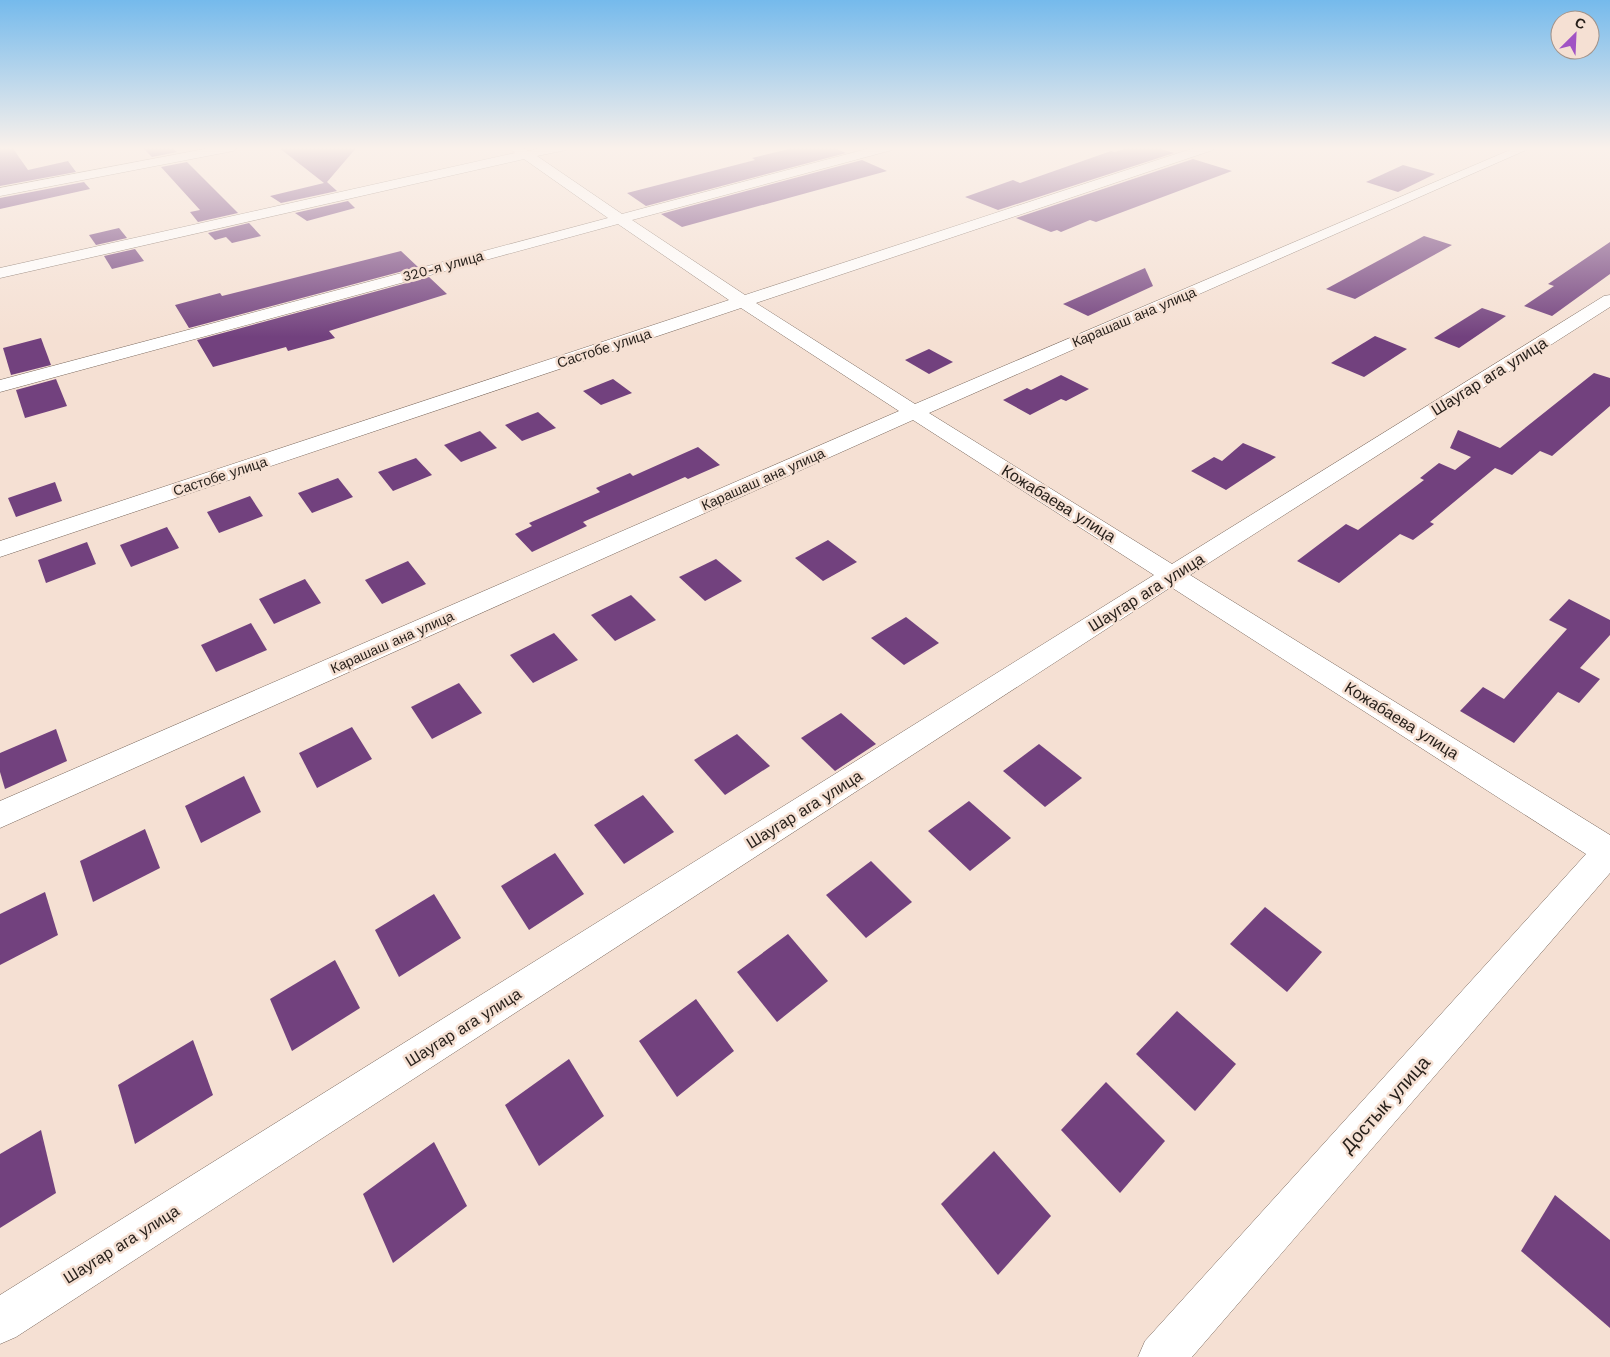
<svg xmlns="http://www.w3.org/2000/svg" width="1610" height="1357" viewBox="0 0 1610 1357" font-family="'Work Sans',sans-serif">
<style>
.building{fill:#72417e}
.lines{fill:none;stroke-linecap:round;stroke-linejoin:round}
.minor-casing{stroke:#78665b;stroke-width:1}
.minor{fill:#fff;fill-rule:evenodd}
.labels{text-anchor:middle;stroke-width:5;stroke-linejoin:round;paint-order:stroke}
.far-street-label{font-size:14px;fill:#251e19;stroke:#f5e0d3}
.street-label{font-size:16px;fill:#251e19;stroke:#f5e0d3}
.near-street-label{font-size:19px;fill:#251e19;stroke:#f5e0d3}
</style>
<rect width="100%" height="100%" fill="#f5e0d3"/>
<g class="building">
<polygon points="0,147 12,147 28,170 68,161 76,172 0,186"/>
<polygon points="142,147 171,147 177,152 152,157"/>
<polygon points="278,147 357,147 327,182 337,191 281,203 270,196 324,183"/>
<polygon points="797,147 832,147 846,153 646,206 627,193 755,160 752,158"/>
<polygon points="1131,147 1155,147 1174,153 998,210 965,197 1013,180 1020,183 1111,151 1115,152"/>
<polygon points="1193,159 1232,171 1096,222 1090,220 1061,232 1057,230 1051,232 1016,218"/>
<polygon points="862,160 887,171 682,227 661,214"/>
<polygon points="187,162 238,213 198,222 190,212 200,210 161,167"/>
<polygon points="1403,165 1435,174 1398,192 1366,182"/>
<polygon points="84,182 90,189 0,209 0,198"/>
<polygon points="348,201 355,208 307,221 295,213"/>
<polygon points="249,223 261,236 232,243 226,237 215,240 208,233"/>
<polygon points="119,228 127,238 96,245 89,235"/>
<polygon points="1424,236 1452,245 1355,299 1326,289"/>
<polygon points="1610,242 1610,274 1552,316 1524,306 1554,286 1548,284"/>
<polygon points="135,249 144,261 112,269 104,256"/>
<polygon points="401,251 418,267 189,328 175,305 220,293 222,296"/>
<polygon points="1145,268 1153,286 1088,316 1063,304"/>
<polygon points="429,277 447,294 329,331 335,338 288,351 286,347 213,367 197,340"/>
<polygon points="1482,308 1506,316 1459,348 1434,338"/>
<polygon points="1375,336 1407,349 1364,377 1331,363"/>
<polygon points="41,338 51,365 11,375 3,348"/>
<polygon points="929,349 953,362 929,374 905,360"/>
<polygon points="1594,373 1610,378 1610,406 1552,456 1540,451 1512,475 1495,468 1430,522 1434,524 1413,540 1400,534 1339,583 1297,561 1346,524 1358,530 1424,480 1420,478 1439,463 1455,470 1471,457 1450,448 1458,430 1500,448"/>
<polygon points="1061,375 1089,389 1066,401 1061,399 1030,415 1003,400 1027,388 1031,390"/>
<polygon points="56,379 67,406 25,418 16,390"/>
<polygon points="613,379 632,393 601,405 583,391"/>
<polygon points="538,412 556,428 522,441 505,425"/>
<polygon points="480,431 497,448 461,462 444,445"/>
<polygon points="1243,443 1276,457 1226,490 1191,471 1214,457 1222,461"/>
<polygon points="698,447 720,465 688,479 685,477 583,522 587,526 532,552 515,534 532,526 529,523 600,492 596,488 630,473 633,476"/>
<polygon points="416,458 432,475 393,491 378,472"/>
<polygon points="338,478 353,497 312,513 298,493"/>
<polygon points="55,482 62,501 16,517 8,498"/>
<polygon points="250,496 263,516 219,533 207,512"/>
<polygon points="167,527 179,548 131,567 120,545"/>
<polygon points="828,540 857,562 823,581 795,558"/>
<polygon points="87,542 96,564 46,583 38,560"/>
<polygon points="716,559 742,581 705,601 679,577"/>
<polygon points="408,561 426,584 382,604 365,580"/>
<polygon points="305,579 321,603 274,624 259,599"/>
<polygon points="631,595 656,620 615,641 591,615"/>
<polygon points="1569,599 1610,620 1610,635 1580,668 1600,679 1579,703 1558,692 1514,743 1460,711 1483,687 1504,699 1567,629 1549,620"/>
<polygon points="906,617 939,643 904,665 871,638"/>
<polygon points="251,623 267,650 216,672 201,645"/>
<polygon points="554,633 578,660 533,683 510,655"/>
<polygon points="459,683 482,713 432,739 411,707"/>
<polygon points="841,713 876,744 835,771 801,738"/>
<polygon points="352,727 372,759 317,788 299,753"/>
<polygon points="56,729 67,761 5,789 0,772 0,753"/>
<polygon points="737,734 770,766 725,795 694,760"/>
<polygon points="1039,744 1082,778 1045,807 1003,771"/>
<polygon points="244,776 261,812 201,843 185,806"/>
<polygon points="643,795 674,832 624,864 594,825"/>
<polygon points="969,801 1011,838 970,871 928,831"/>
<polygon points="145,829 160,868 93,902 80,861"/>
<polygon points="555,853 584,894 529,930 501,886"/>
<polygon points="871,861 912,902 866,938 826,895"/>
<polygon points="45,892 58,935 0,965 0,914"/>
<polygon points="434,894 461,938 399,977 375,930"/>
<polygon points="1265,907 1322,952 1287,992 1230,944"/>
<polygon points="788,934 828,981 777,1022 737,972"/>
<polygon points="335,960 360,1008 292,1051 270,999"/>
<polygon points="696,999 734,1051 677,1097 639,1041"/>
<polygon points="1177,1011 1236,1064 1195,1111 1136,1054"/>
<polygon points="193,1040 213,1095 135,1144 118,1085"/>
<polygon points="569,1059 604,1116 539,1166 505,1105"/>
<polygon points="1106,1082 1165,1141 1120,1193 1061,1130"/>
<polygon points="41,1130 56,1193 0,1228 0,1154"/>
<polygon points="434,1142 467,1206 393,1263 363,1194"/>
<polygon points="994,1151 1051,1216 998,1275 941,1204"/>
<polygon points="1555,1195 1610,1240 1610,1328 1521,1251"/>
</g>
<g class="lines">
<defs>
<g id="minor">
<polygon points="215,147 239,147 233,151 0,196 0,188"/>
<polygon points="508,147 522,147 528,151 546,147 567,147 566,150 537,156 622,214 874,147 893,147 892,150 632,220 745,295 1197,147 1214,147 1213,150 756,303 915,404 1517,147 1533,147 929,413 1172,564 1604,296 1610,295 1610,307 1190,575 1610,835 1610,873 1192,1357 1138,1357 1145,1341 1586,854 1171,587 16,1337 0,1344 0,1295 1154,575 913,420 0,828 0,801 899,411 741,308 0,557 0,541 729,300 618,224 0,392 0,380 608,218 524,159 0,278 0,268 515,153"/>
</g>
</defs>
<use href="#minor" class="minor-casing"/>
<use href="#minor" class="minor"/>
</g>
<linearGradient id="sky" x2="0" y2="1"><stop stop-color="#75baec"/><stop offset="0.44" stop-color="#faf1eb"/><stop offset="1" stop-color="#faf1eb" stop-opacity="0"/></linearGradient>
<rect width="1610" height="337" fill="url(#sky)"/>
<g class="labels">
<g class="far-street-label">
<text transform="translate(443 266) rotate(-15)" y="5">320-я улица</text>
<text transform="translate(1134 317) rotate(-23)" y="5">Карашаш ана улица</text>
<text transform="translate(604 348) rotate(-18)" y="5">Састобе улица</text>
<text transform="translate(220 476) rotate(-18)" y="5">Састобе улица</text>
<text transform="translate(763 479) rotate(-24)" y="5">Карашаш ана улица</text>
<text transform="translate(392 642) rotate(-24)" y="5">Карашаш ана улица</text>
</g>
<g class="street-label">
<text transform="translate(1489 376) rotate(-32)" y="6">Шаугар ага улица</text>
<text transform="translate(1059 503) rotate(32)" y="6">Кожабаева улица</text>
<text transform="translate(1146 592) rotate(-32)" y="6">Шаугар ага улица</text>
<text transform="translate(1402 720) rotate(32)" y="6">Кожабаева улица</text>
<text transform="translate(804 809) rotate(-32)" y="6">Шаугар ага улица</text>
<text transform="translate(463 1027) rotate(-32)" y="6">Шаугар ага улица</text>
<text transform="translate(121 1244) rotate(-32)" y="6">Шаугар ага улица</text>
</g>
<g class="near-street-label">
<text transform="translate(1385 1104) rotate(-48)" y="7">Достык улица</text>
</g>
</g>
<g transform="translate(1575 35) rotate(24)"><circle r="24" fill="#f5e0d3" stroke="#a29289"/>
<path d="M0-4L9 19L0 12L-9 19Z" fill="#a153c4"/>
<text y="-8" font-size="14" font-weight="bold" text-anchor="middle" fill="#251e19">С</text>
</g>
</svg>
